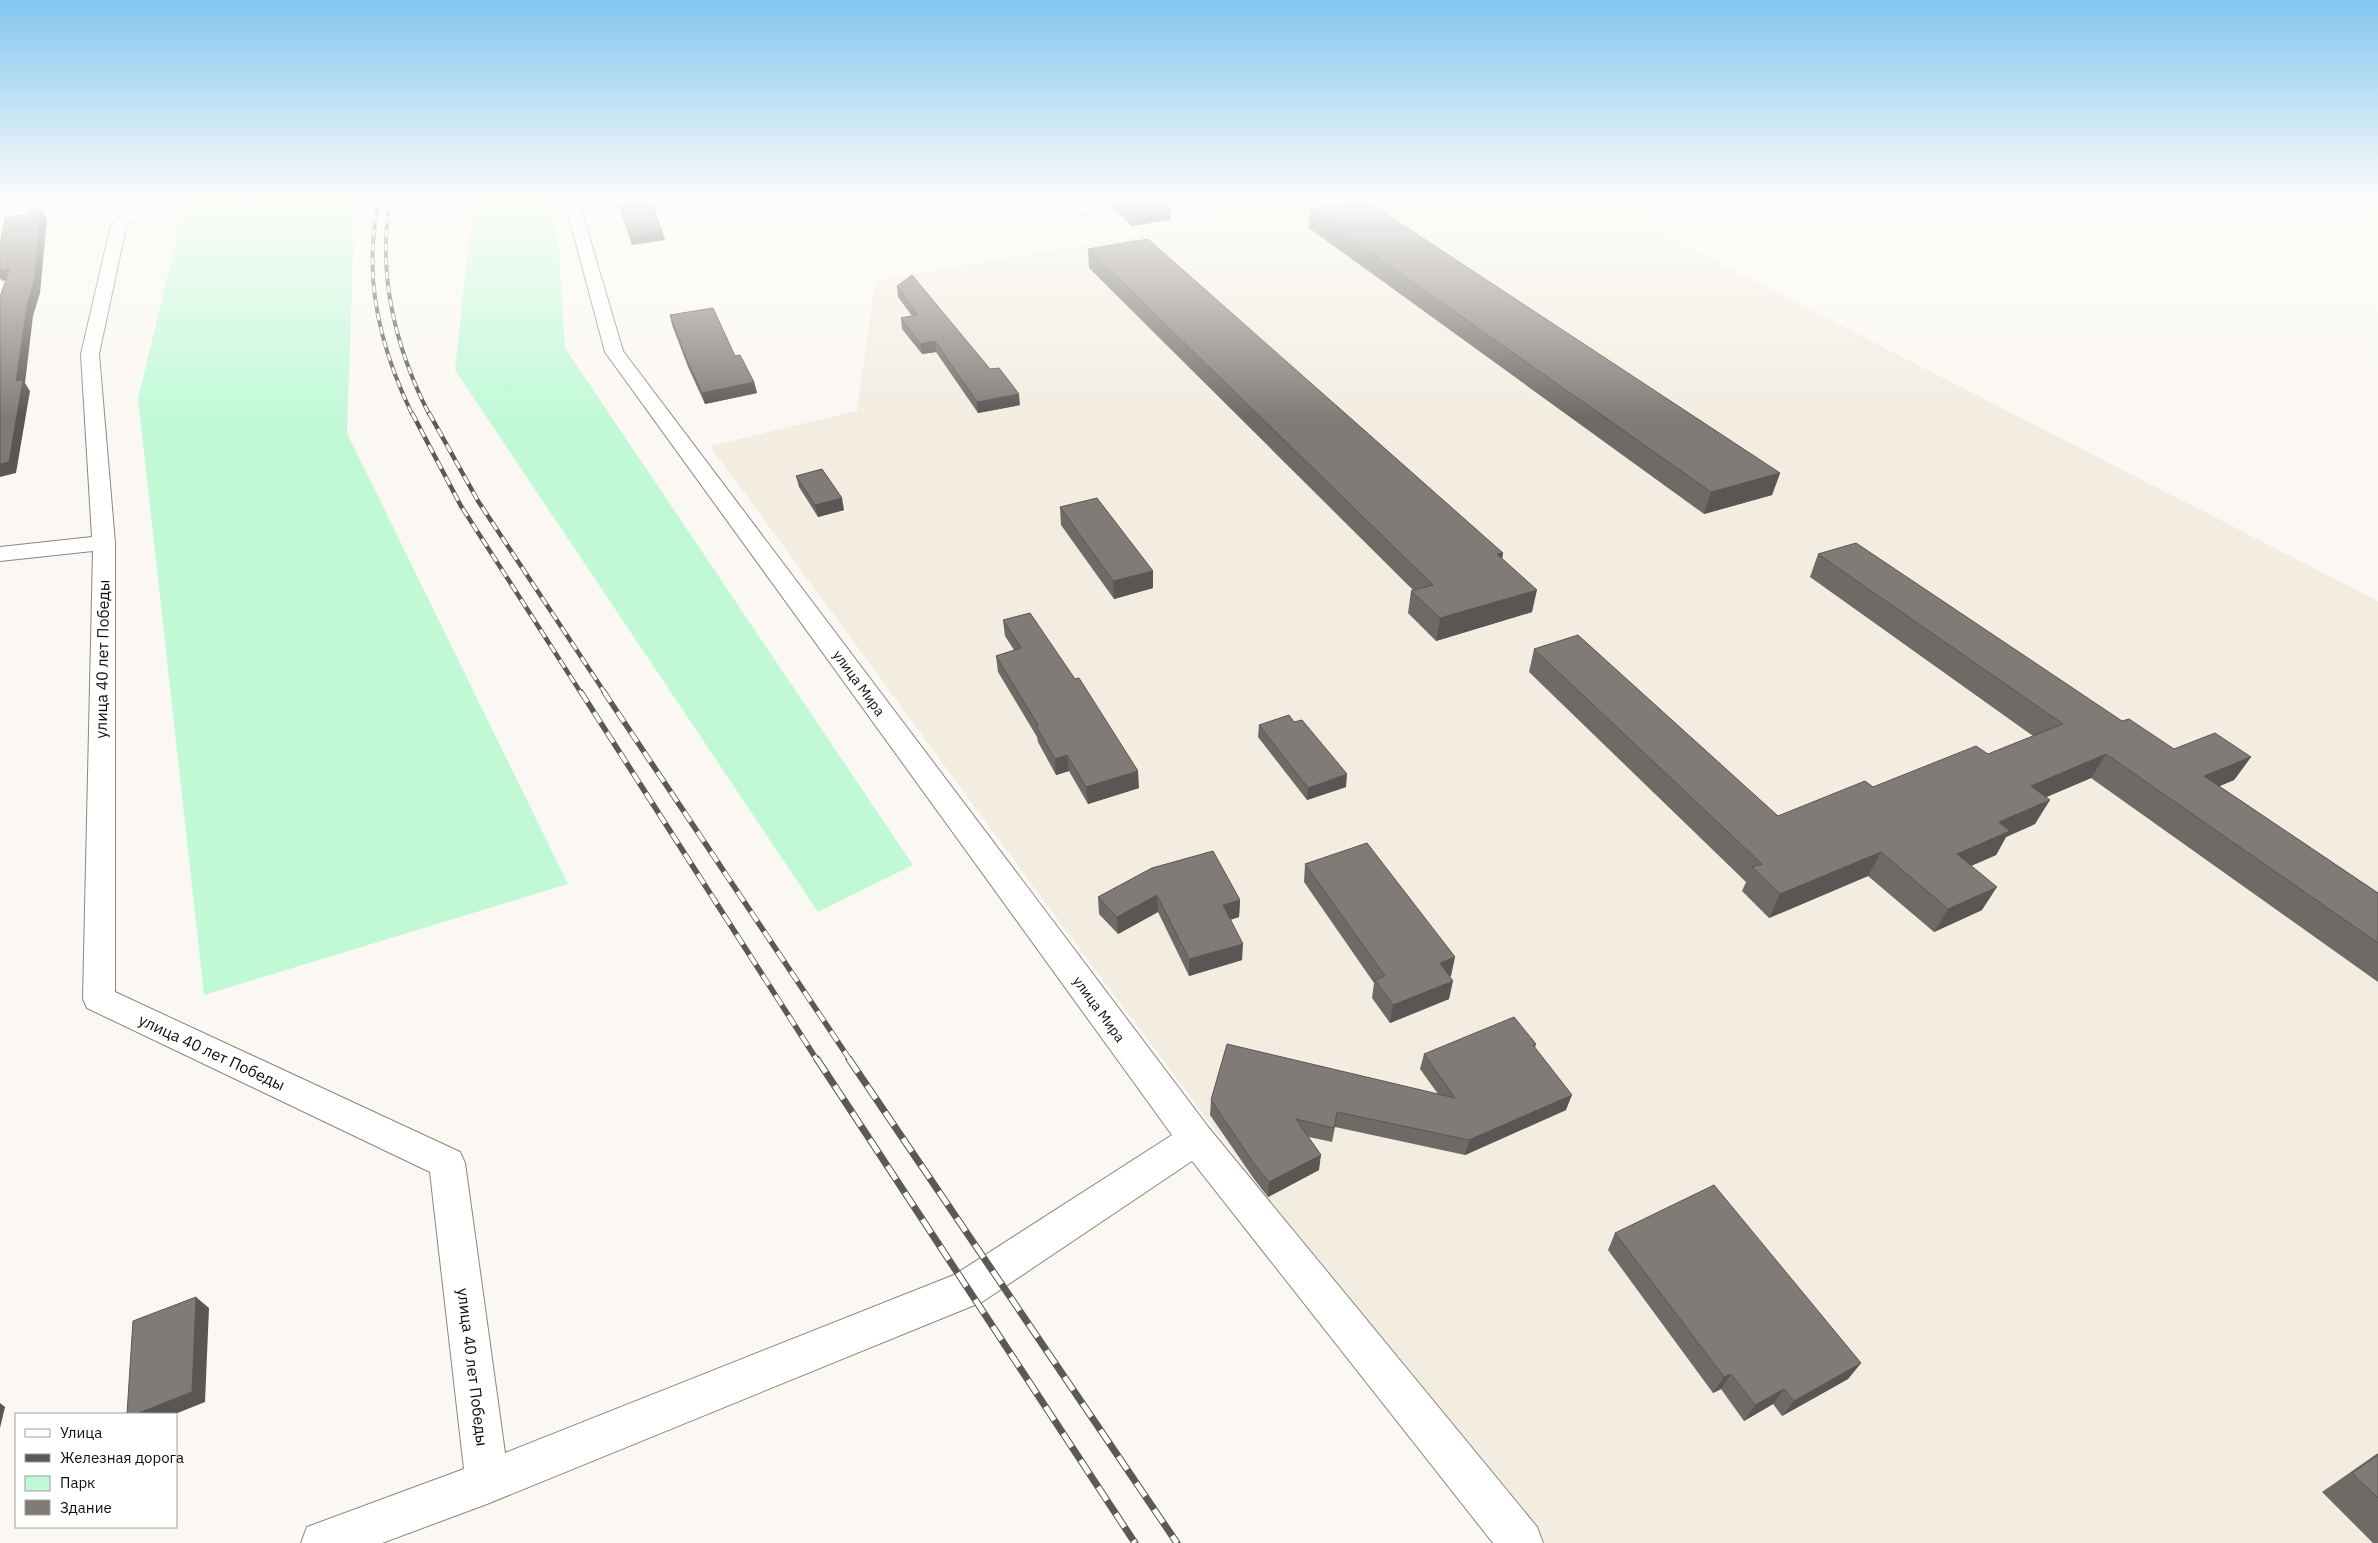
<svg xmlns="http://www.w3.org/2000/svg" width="2378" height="1543" viewBox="0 0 2378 1543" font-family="'IBM Plex Sans',sans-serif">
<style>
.built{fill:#f2ede0}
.green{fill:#c1f9d7}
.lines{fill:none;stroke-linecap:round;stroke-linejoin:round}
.minor-casing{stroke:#898782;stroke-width:2}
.minor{fill:#fff;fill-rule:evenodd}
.rail-far3-casing{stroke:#5a5956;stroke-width:4}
.rail-far2-casing{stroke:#5a5956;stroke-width:4.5}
.rail-far1-casing{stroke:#5a5956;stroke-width:5.5}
.rail-casing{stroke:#5a5956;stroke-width:7}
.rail-far3{stroke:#fff;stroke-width:2.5;stroke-dasharray:7;stroke-linecap:butt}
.rail-far2{stroke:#fff;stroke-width:3;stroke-dasharray:9;stroke-linecap:butt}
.rail-far1{stroke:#fff;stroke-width:4;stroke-dasharray:12;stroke-linecap:butt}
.rail{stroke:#fff;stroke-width:5;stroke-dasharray:16;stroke-linecap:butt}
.wall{fill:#6e6a66}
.shaded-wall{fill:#5a5653}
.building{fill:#807b77;stroke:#5a5653}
.labels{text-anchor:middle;stroke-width:4;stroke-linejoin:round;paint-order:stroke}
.street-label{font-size:14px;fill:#0f0f0d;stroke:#fff}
.near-street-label{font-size:16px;fill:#0f0f0d;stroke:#fff}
</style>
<rect width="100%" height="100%" fill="#fbf8f3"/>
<polygon class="built" points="1329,202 1600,202 2378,601 2378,1543 1512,1543 1266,1198 1035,889 710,446 857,411 875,281"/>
<g class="green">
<polygon points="185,202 355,202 347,433 568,884 204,995 138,399"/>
<polygon points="473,202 549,202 558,234 565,348 913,865 818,912 455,370"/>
</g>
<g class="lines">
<defs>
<g id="minor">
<polygon points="143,202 160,202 126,227 99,354 115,543 115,992 460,1152 465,1163 505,1453 954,1275 1172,1135 605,352 565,202 579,202 623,351 1209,1128 1537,1527 1543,1543 1493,1543 1192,1161 982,1302 487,1504 382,1543 301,1543 307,1527 464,1469 430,1172 87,1008 83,999 93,551 0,561 0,547 92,537 81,354 111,225"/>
<polygon points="1058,202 1078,202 1092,210 1084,215 1060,205"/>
</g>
</defs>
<use href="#minor" class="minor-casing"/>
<use href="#minor" class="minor"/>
<defs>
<g id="rail-far3">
<path d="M378 202C376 216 374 230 373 244 369 303 387 362 412 414"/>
<path d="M390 202C377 275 396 349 429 414"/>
</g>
<g id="rail-far2">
<polyline points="412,413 461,506 581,693"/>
<polyline points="429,413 478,501 605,693"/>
</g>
<g id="rail-far1">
<polyline points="581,692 817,1060"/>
<polyline points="604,692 850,1060"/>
</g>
<g id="rail">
<polyline points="817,1059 1135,1543"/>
<polyline points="849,1059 1177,1543"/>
</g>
</defs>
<use href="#rail-far3" class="rail-far3-casing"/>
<use href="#rail-far2" class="rail-far2-casing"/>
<use href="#rail-far1" class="rail-far1-casing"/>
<use href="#rail" class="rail-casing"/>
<use href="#rail-far3" class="rail-far3"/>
<use href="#rail-far2" class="rail-far2"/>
<use href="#rail-far1" class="rail-far1"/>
<use href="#rail" class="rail"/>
</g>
<g class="wall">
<polygon points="613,202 653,202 651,202 662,231 665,240 632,245 619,206 615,207"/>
<polygon points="1108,202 1170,202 1170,220 1131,226"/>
<polygon points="1310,210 1780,473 1772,495 1704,514 1309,228"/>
<polygon points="1088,249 1503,553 1502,559 1532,612 1436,641 1408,613 1411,591 1413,590 1089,268"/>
<polygon points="897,286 990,369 1020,405 978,413 936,352 922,354 902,329 901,318 912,316 898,297"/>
<polygon points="670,315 735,356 754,382 757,393 705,404 688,367 672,325"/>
<polygon points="796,476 844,510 818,517 799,487"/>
<polygon points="1060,507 1153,571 1153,588 1114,599 1061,525"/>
<polygon points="1818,554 2122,721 2174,749 2251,757 2234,780 2219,786 2378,893 2378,982 2091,778 2046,797 2035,824 2006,837 1996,855 1971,866 1982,910 1934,932 1868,876 1769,918 1742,891 1746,882 1529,672 1534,649 1778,816 1873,787 1988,754 2033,736 1810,577"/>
<polygon points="1003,620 1139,788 1088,804 1069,771 1056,775 1038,742 1037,737 998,672 996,656 1014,650 1005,636"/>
<polygon points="1259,725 1346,787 1307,800 1258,737"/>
<polygon points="1305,864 1451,976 1450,976 1449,999 1390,1023 1372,998 1374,983 1304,882"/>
<polygon points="1152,868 1240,900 1239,917 1230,920 1242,960 1189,976 1158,912 1118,934 1099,914 1098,897"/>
<polygon points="1536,1044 1535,1048 1566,1110 1465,1155 1335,1127 1332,1142 1309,1137 1319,1170 1268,1197 1254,1179 1210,1115 1211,1100 1438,1094 1420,1069 1424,1054"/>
<polygon points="1615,1233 1861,1363 1848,1379 1782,1416 1773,1404 1744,1421 1721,1389 1713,1393 1608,1250"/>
<polygon points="2378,1453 2378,1543 2373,1543 2322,1492"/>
</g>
<g class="shaded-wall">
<polygon points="613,202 617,202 619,206 615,207"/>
<polygon points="1130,202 1170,202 1170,220 1131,226"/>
<polygon points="41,210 47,219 40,293 33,316 25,383 30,391 16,473 0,477 0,464 16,381"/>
<polygon points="662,231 665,240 632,245 630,236"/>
<polygon points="10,268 16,278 2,281 0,278 0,270"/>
<polygon points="935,341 936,352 922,354 920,344"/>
<polygon points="754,382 757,393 705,404 702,393"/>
<polygon points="1019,394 1020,405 978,413 977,402"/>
<polygon points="1780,473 1772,495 1704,514 1711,492"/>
<polygon points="842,498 844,510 818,517 815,505"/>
<polygon points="1503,553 1499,574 1497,554"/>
<polygon points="1153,571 1153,588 1114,599 1113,581"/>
<polygon points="1537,590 1532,612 1436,641 1440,618"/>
<polygon points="2106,754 2091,778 2016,810 2031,786"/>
<polygon points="1067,755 1069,771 1056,775 1055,759"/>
<polygon points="2251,757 2234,780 2187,800 2204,776"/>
<polygon points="1138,771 1139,788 1088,804 1086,787"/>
<polygon points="1347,774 1346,787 1307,800 1308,788"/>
<polygon points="2050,800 2035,824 2006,837 1996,855 1943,878 1957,854 1999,822"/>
<polygon points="1881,852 1868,876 1769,918 1780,894"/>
<polygon points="1997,887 1982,910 1934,932 1948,909"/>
<polygon points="1157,895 1158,912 1118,934 1117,917"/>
<polygon points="1240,900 1239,917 1222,922 1223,905"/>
<polygon points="1243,944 1242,960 1189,976 1189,959"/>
<polygon points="1455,957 1451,976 1436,982 1440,963"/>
<polygon points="1453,981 1449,999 1390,1023 1393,1005"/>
<polygon points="1572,1095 1566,1110 1465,1155 1469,1140"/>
<polygon points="1321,1155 1319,1170 1268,1197 1269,1182"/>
<polygon points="196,1297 209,1308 205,1402 175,1414 136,1414"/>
<polygon points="1861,1363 1848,1379 1782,1416 1794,1401"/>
<polygon points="1731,1374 1721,1389 1713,1393 1724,1377"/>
<polygon points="1784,1389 1773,1404 1744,1421 1755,1405"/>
<polygon points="0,1403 5,1407 0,1428"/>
</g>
<g class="building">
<polygon points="618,202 651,202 662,231 630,236"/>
<polygon points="1354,202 1368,202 1780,473 1711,492 1310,210"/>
<polygon points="31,208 41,210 34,282 27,306 16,381 23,380 9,462 0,464 0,297 10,268 0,270 0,246 5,218 28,214"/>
<polygon points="1148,239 1503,553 1497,554 1537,590 1440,618 1411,591 1433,585 1088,249"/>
<polygon points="912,275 990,369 999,368 1019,394 977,402 935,341 920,344 901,318 917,315 897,286"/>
<polygon points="713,308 735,356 740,355 754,382 702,393 685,356 670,315"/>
<polygon points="822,469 842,498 815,505 796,476"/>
<polygon points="1097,498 1153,571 1113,581 1060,507"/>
<polygon points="1856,543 2122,721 2129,719 2174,749 2215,733 2251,757 2204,776 2378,893 2378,943 2106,754 2031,786 2050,800 1999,822 2010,831 1957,854 1997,887 1948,909 1881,852 1780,894 1752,867 1762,864 1534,649 1578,635 1778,816 1865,781 1873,787 1976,746 1988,754 2063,724 1818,554"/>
<polygon points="1030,613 1075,679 1079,678 1138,771 1086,787 1067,755 1055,759 1036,726 1038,725 996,656 1021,648 1003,620"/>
<polygon points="1289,715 1294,722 1302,720 1347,774 1308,788 1259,725"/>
<polygon points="1367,843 1455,957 1440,963 1453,981 1393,1005 1375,980 1385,976 1305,864"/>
<polygon points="1213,851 1240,900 1223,905 1243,944 1189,959 1157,895 1117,917 1098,897 1152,868"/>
<polygon points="1514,1017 1536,1044 1533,1045 1572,1095 1469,1140 1337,1112 1334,1128 1296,1119 1321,1155 1269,1182 1255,1165 1211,1100 1227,1044 1455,1098 1424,1054"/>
<polygon points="1714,1185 1861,1363 1794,1401 1784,1389 1755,1405 1731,1374 1724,1377 1615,1233"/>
<polygon points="196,1297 192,1392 136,1414 127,1414 133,1321"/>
<polygon points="2378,1455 2378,1498 2352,1473"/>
</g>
<linearGradient id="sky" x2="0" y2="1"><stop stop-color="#83c7ef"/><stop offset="0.48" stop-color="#fdfcfa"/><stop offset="1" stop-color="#fdfcfa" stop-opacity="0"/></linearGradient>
<rect width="2378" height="418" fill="url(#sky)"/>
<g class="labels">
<g class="street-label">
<text transform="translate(859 683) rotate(54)" y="5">улица Мира</text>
<text transform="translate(1099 1009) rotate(54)" y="5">улица Мира</text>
</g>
<g class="near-street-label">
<text transform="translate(102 659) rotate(-89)" y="6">улица 40 лет Победы</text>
<text transform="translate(212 1052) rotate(25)" y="6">улица 40 лет Победы</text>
<text transform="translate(473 1367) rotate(83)" y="6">улица 40 лет Победы</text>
</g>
</g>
<rect x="15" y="1413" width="162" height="115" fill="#ffffff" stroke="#9f9f9e"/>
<rect x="25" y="1429" width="25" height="8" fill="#ffffff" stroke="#9f9f9e"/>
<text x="60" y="1438" font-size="15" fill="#0f0f0d">Улица</text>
<rect x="25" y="1454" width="25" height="8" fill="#5a5956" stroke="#9f9f9e"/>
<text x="60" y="1463" font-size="15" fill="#0f0f0d">Железная дорога</text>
<rect x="25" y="1476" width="25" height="15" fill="#c1f9d7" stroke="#9f9f9e"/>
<text x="60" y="1488" font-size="15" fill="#0f0f0d">Парк</text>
<rect x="25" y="1500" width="25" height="15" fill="#807b77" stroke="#9f9f9e"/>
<text x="60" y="1513" font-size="15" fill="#0f0f0d">Здание</text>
</svg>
